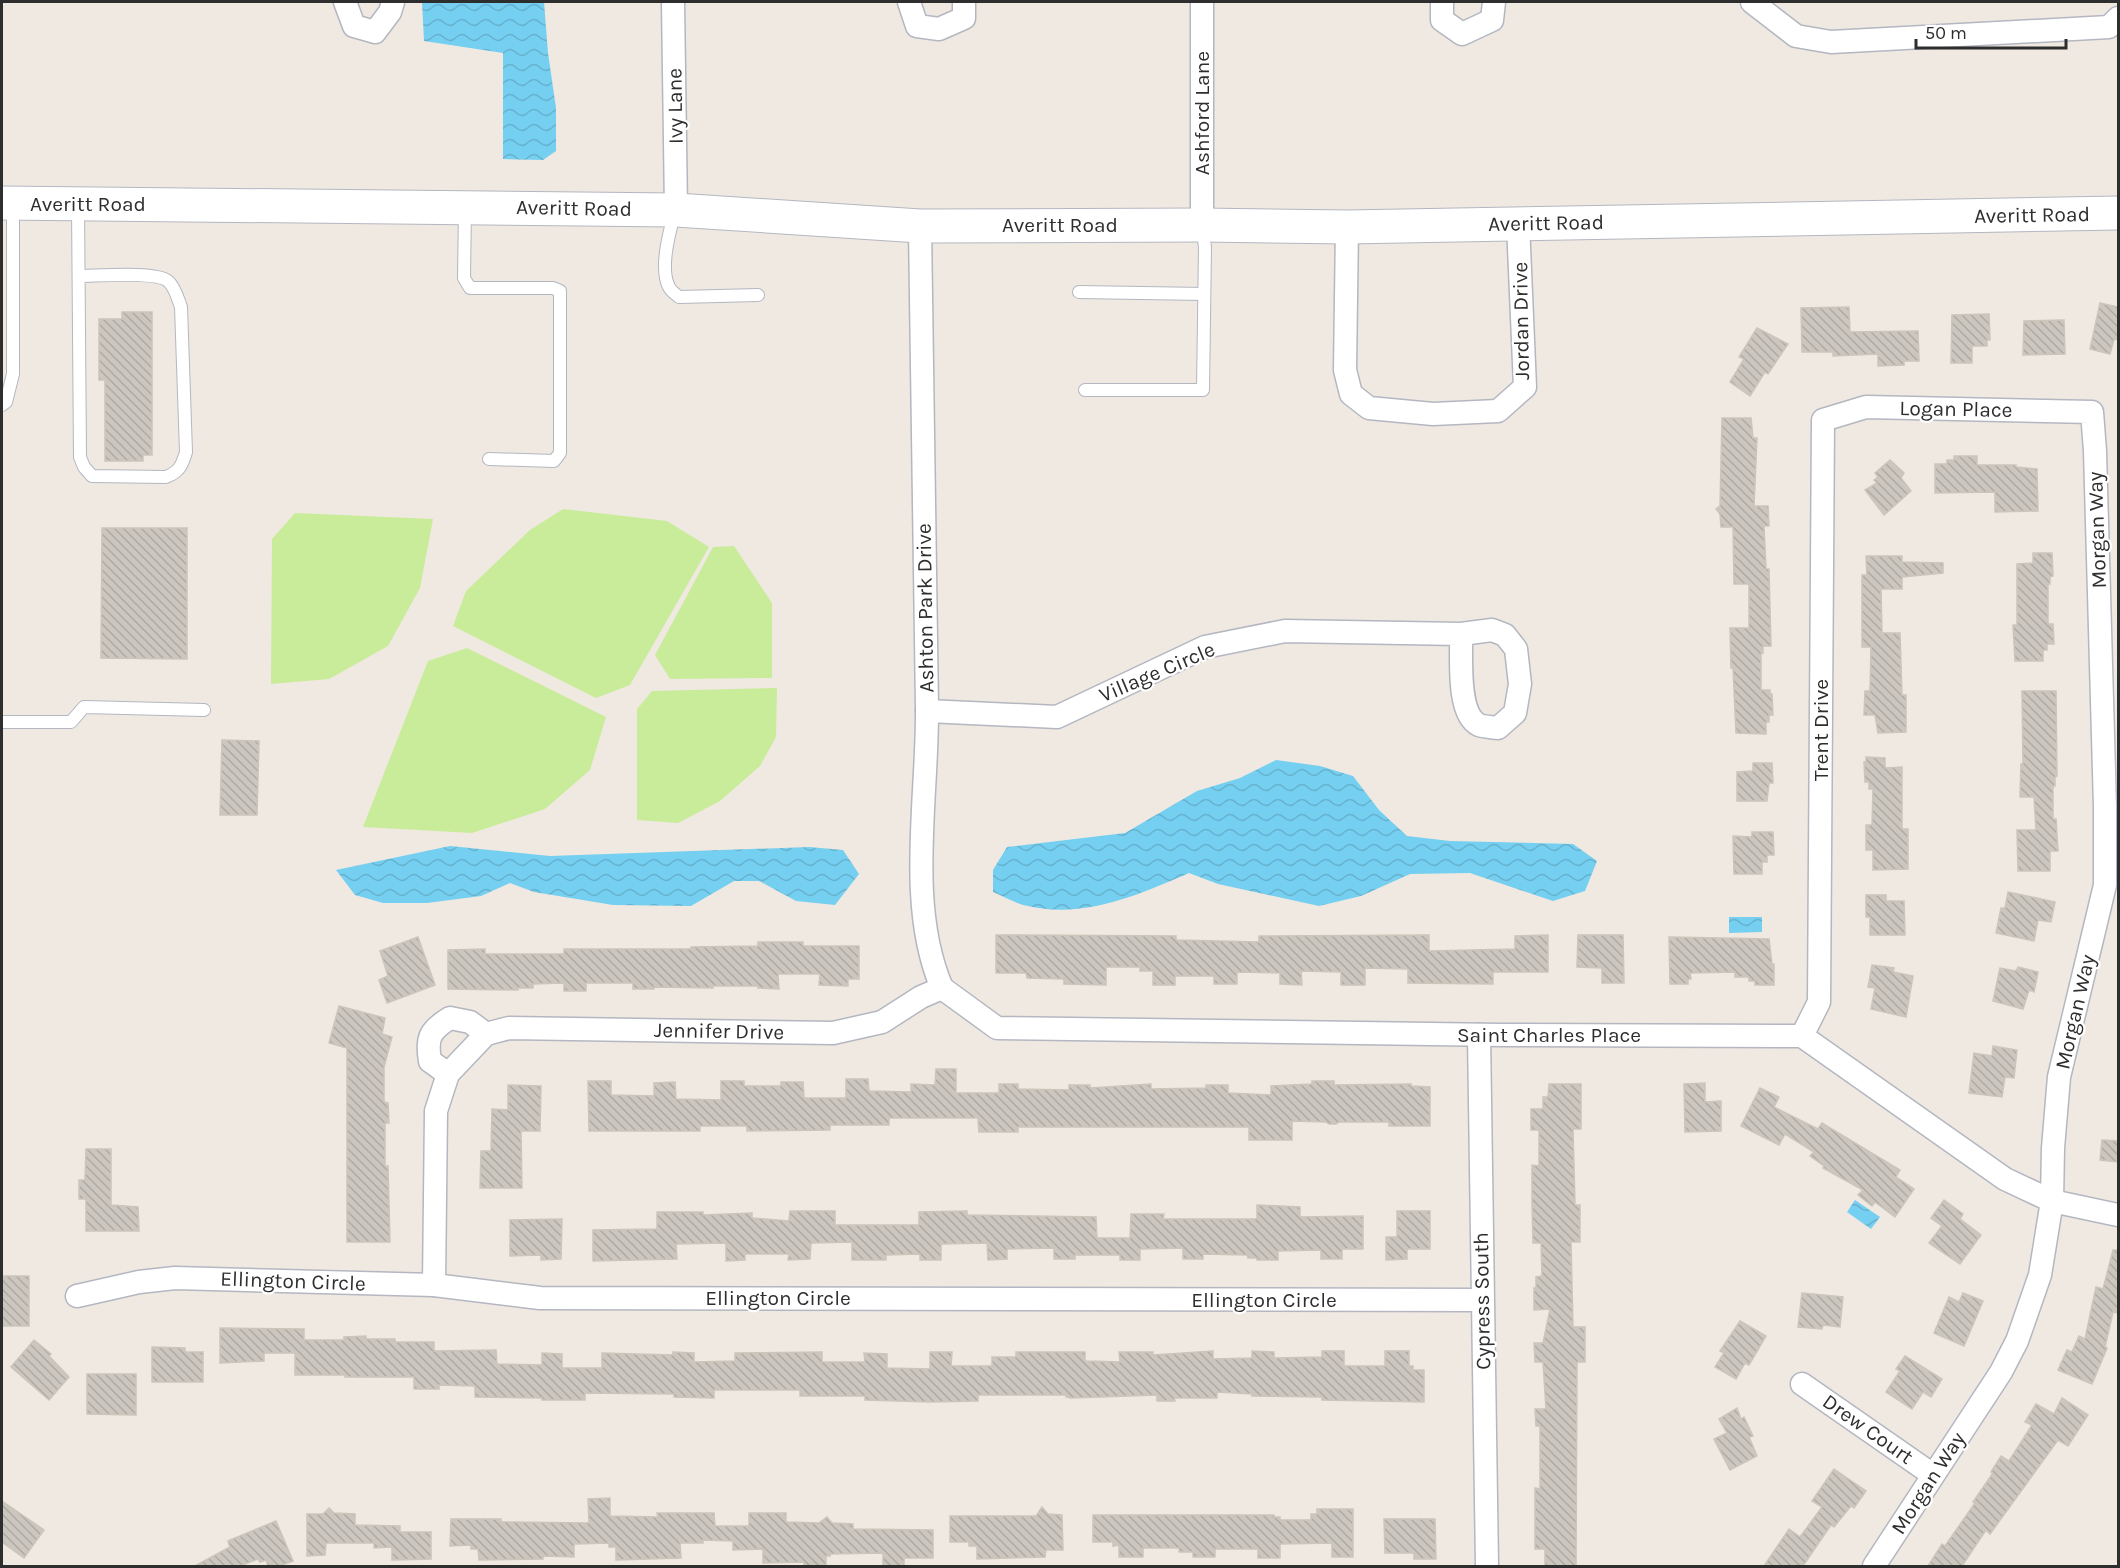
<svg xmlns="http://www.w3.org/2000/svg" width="2120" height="1568" viewBox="0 0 2120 1568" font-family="Karla,sans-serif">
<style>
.pitch{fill:#c9ec9a}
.water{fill:url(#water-waves)}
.building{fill:url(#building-back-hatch);stroke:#cbc5ba;stroke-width:1.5}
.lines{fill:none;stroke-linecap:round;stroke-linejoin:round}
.lane-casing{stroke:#b4b7c1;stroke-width:14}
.street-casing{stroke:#b4b7c1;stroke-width:25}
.secondary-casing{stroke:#b4b7c1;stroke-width:35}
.lane{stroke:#fff;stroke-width:12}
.street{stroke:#fff;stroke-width:22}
.secondary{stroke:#fff;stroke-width:33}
.labels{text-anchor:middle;stroke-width:4.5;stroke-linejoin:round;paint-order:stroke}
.street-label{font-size:21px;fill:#2e2e2e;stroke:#fff}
</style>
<defs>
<pattern id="water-waves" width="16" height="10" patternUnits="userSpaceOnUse" patternTransform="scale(1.5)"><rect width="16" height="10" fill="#75cff0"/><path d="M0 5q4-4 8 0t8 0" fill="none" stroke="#66b2ce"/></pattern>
<pattern id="building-back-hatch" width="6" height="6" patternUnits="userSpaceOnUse" patternTransform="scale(1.5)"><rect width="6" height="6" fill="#cbc7bf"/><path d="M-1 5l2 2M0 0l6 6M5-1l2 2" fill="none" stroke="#afaba4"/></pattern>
</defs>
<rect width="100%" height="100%" fill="#efe9e1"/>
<g class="pitch">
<polygon points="563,509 667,521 709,547 630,685 596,698 453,626 466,591 530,530"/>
<polygon points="295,513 433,519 420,588 388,646 329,679 271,684 272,539"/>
<polygon points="734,546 772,603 772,678 670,679 655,655 713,547"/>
<polygon points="467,648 606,717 590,770 545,809 472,833 363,827 428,661"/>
<polygon points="777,688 776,737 760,766 720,801 678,823 637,820 637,709 652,691"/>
</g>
<g class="water">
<polygon points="422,2 544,2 548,53 556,108 556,151 543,160 503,159 503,53 424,41"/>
<path d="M1276 760 1320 766 1353 776 1379 810 1407 836 1450 841 1573 844 1597 861 1585 891 1553 901 1470 873 1410 874 1361 896 1319 906 1218 884 1189 873C1136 896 1082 920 1023 905 1013 902 1003 896 993 892V870L1007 847 1125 833 1197 791 1240 778Z"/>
<polygon points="450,846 550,856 809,847 843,850 859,874 835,905 796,901 759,881 734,881 691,906 613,905 534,892 510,883 481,896 427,903 383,903 355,895 336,870"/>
<polygon points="1729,917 1762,917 1762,932 1729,933"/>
<polygon points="1855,1200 1880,1217 1871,1229 1847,1212"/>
</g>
<g class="building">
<polygon points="2100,303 2118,307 2118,340 2114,339 2110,354 2090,349"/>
<polygon points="1849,307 1850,332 1918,331 1919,361 1904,361 1904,365 1878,366 1878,354 1833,356 1833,352 1802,352 1801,308"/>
<polygon points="122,312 152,312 152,455 143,455 143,461 105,461 105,380 99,380 99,319 122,319"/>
<polygon points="1989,314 1990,340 1987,340 1987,346 1972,346 1972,363 1951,363 1952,315"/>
<polygon points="2064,320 2065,354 2023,355 2024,321"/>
<polygon points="1757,328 1788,344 1768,374 1765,372 1750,396 1730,382 1744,359 1739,357"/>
<polygon points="1722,418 1751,418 1753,438 1757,438 1754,506 1768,506 1769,526 1764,526 1766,569 1769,569 1771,646 1763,646 1763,653 1761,654 1761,690 1770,690 1770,694 1772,694 1773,715 1769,715 1769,722 1766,722 1766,734 1736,733 1733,668 1731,668 1730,628 1749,628 1749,584 1734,584 1733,527 1721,527 1720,514 1716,509 1720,506"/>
<polygon points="1954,456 1977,456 1977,465 2016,465 2016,467 2037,469 2038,511 1995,512 1995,492 1935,493 1935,464 1947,464 1947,460 1954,460"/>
<polygon points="1890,460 1904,473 1901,478 1911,491 1884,515 1865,490 1877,483 1874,480 1878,477 1875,473"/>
<polygon points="102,528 187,528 187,659 101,658"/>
<polygon points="2033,553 2052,553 2053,576 2050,577 2050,584 2048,584 2048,624 2053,624 2054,644 2047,644 2047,650 2043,650 2043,661 2015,661 2013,625 2017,625 2017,564 2033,563"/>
<polygon points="1866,556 1902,556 1902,562 1943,563 1943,573 1902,577 1902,589 1881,589 1882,633 1900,633 1902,695 1906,695 1906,732 1878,733 1875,715 1864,715 1865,691 1870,691 1871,647 1862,647 1862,575 1867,575"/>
<polygon points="2022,691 2056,691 2057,776 2055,777 2055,786 2053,786 2053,819 2056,819 2058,851 2050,851 2050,871 2018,871 2017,830 2036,830 2034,797 2020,797 2021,764 2023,764"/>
<polygon points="222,740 259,741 257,815 220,815"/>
<polygon points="1866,757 1885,758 1885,768 1902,767 1902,829 1908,829 1908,869 1873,870 1873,850 1866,850 1866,825 1872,825 1873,789 1869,789 1869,782 1865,782 1864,762 1866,762"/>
<polygon points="1753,763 1772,763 1773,783 1769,783 1767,801 1737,801 1737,772 1753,771"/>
<polygon points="1752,832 1773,832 1774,855 1767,855 1767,862 1762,862 1762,874 1734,874 1733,836 1752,837"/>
<polygon points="2008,892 2055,902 2051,922 2038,920 2034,941 1996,933 2001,908 2005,908"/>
<polygon points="1866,895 1886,895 1886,901 1904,901 1905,935 1870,935 1870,917 1866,917"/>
<polygon points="996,935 1176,936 1176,940 1259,942 1259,936 1429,935 1429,951 1515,949 1515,936 1548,935 1548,972 1493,972 1493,984 1408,983 1408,969 1365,968 1365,985 1341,985 1341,972 1301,971 1302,985 1280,984 1280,973 1237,972 1237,984 1214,984 1214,976 1175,976 1175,985 1153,985 1153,971 1140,971 1140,967 1106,967 1106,985 1064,984 1064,979 1027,978 1026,973 996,973"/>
<polygon points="1578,935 1623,935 1624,983 1602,983 1602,968 1577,967"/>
<polygon points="418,937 435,985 387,1003 379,980 388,976 380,951"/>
<polygon points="1669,937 1769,939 1772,964 1774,964 1774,985 1755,985 1755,981 1749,981 1749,977 1735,977 1735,972 1690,973 1691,979 1688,979 1688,984 1670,984"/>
<polygon points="758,942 803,942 803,946 859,946 859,979 848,979 848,986 819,985 820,974 778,974 779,989 758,988 758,986 713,986 713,988 654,987 654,989 633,989 633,983 586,983 586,991 564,991 564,983 533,984 533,988 518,988 518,990 448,989 448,950 485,949 485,954 564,954 564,949 691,949 691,947 758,946"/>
<polygon points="1872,965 1894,968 1893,972 1913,976 1906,1017 1871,1009 1875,988 1868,987"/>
<polygon points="2018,967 2038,972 2034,992 2029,990 2023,1009 1993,1001 2000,968 2016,971"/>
<polygon points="339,1006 385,1018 382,1034 392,1037 384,1067 384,1102 388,1103 389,1123 385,1123 385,1166 388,1166 390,1242 347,1242 347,1048 329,1043"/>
<polygon points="1993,1046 2017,1050 2014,1078 2005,1077 2002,1097 1969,1093 1974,1053 1992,1056"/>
<polygon points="936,1069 956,1069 956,1093 999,1093 999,1084 1018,1084 1018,1089 1069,1090 1069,1085 1090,1085 1090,1088 1151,1084 1151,1089 1206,1088 1206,1085 1228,1085 1228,1093 1271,1095 1271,1086 1312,1084 1312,1081 1334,1081 1334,1085 1411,1084 1411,1086 1430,1087 1430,1126 1389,1126 1389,1122 1339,1122 1336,1124 1329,1124 1326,1122 1292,1121 1292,1140 1249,1140 1249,1127 1018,1127 1018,1132 979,1132 978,1118 889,1118 889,1125 830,1125 830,1130 747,1131 747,1126 700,1126 700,1131 589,1131 588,1081 611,1081 611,1095 654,1096 654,1083 675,1082 676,1099 721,1100 721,1081 744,1081 744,1086 781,1086 781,1082 803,1082 804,1098 846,1098 846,1079 868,1079 869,1091 911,1092 911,1084 935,1085"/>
<polygon points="1705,1083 1705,1102 1721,1101 1721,1131 1685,1132 1684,1084"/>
<polygon points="1549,1084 1581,1084 1581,1129 1573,1129 1575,1205 1580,1205 1580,1242 1571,1242 1573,1327 1585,1327 1585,1362 1577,1362 1576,1566 1545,1566 1545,1549 1535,1549 1535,1488 1540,1489 1540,1426 1536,1426 1535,1409 1546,1409 1543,1362 1535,1362 1534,1343 1543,1343 1550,1309 1534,1310 1534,1288 1536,1288 1536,1277 1542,1276 1541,1243 1533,1243 1532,1202 1532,1165 1539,1166 1539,1130 1531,1130 1531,1109 1543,1109 1543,1097 1548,1097"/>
<polygon points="508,1085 541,1086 540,1131 521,1131 522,1188 480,1188 481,1151 491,1151 492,1109 508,1110"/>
<polygon points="1760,1088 1779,1097 1774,1107 1818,1129 1822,1123 1900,1170 1896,1177 1914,1189 1895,1217 1875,1202 1872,1206 1858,1195 1863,1190 1823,1168 1824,1166 1810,1156 1814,1152 1785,1134 1779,1145 1741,1126"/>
<polygon points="2102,1140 2118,1141 2118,1162 2100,1160"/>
<polygon points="86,1149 111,1149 111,1205 138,1207 139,1231 86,1231 86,1199 79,1199 79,1180 85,1180"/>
<polygon points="1944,1200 1963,1214 1960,1219 1981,1235 1960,1264 1929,1243 1942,1226 1931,1218"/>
<polygon points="1257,1205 1300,1207 1300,1217 1363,1216 1363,1249 1342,1249 1342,1259 1321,1259 1321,1250 1278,1251 1278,1260 1257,1260 1257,1258 1248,1258 1247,1255 1203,1254 1203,1259 1183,1259 1183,1248 1140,1249 1140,1260 1120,1260 1120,1255 1075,1255 1075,1259 1054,1259 1054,1248 1007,1249 1007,1259 988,1260 987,1243 941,1244 941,1260 920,1260 920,1254 886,1255 886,1260 852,1260 852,1242 811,1243 810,1259 788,1260 789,1254 745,1254 745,1260 726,1261 726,1243 676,1244 677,1259 593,1261 593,1230 657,1229 657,1212 703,1212 703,1215 752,1213 752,1218 789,1221 790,1211 835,1211 835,1225 919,1225 919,1212 967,1211 967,1215 1096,1217 1097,1238 1130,1238 1131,1214 1164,1214 1163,1219 1257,1219"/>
<polygon points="1397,1211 1430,1211 1430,1249 1407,1249 1407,1259 1386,1260 1386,1237 1397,1237"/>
<polygon points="562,1219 561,1259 541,1260 541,1255 510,1256 510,1220"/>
<polygon points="2113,1250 2118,1250 2118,1313 2113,1312 2105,1347 2107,1348 2092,1384 2058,1370 2067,1350 2072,1352 2079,1336 2085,1339 2096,1287 2103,1289"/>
<rect x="2" y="1276" width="27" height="50"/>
<polygon points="1802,1293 1843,1297 1840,1327 1823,1325 1822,1329 1798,1327"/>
<polygon points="1963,1293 1983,1301 1964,1346 1934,1333 1949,1297 1959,1302"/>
<polygon points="1740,1321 1766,1336 1749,1365 1745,1363 1736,1379 1715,1367 1724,1353 1720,1351"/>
<polygon points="220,1328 304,1329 304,1340 344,1340 344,1337 366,1336 366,1339 395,1339 395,1342 434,1342 434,1351 496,1350 497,1364 542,1365 542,1353 562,1354 562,1368 602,1368 602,1353 673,1355 673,1352 694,1353 694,1362 735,1361 735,1353 822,1352 822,1362 865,1362 864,1353 887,1354 887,1368 930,1369 930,1352 952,1352 951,1366 992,1366 992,1357 1016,1357 1016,1352 1085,1352 1085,1361 1120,1362 1119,1352 1153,1352 1153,1355 1213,1351 1213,1359 1252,1358 1252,1351 1274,1352 1274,1358 1322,1357 1322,1351 1344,1351 1344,1366 1385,1366 1385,1351 1409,1351 1409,1366 1413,1366 1413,1370 1424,1370 1424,1402 1322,1400 1322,1397 1252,1396 1252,1394 1217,1392 1217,1398 1174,1398 1175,1401 1157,1401 1157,1395 1071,1398 1066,1397 1066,1395 978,1395 978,1401 930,1402 865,1400 865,1396 800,1396 800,1390 714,1390 714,1398 674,1397 674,1394 585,1393 585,1400 542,1400 542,1398 475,1397 475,1386 439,1385 439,1389 414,1389 414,1377 345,1377 345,1375 295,1375 295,1353 264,1353 264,1361 220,1363"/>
<polygon points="34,1340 51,1354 49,1356 69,1377 49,1400 11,1367"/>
<polygon points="152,1347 185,1348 185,1352 203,1352 203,1382 152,1382"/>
<polygon points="1905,1356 1942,1379 1931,1397 1923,1392 1912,1409 1886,1392 1900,1371 1896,1369"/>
<polygon points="87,1374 136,1374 136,1415 87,1414"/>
<polygon points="2062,1398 2088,1415 2068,1446 2058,1440 1990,1534 1986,1530 1962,1566 1928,1566 1942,1544 1945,1546 1975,1503 1973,1502 1993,1473 1991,1472 2001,1456 2009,1461 2032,1425 2025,1422 2036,1404 2054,1414"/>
<polygon points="1737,1408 1741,1419 1744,1417 1753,1436 1749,1437 1757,1456 1730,1470 1714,1439 1727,1433 1719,1419"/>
<polygon points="1834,1469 1866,1491 1854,1508 1851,1506 1834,1527 1831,1525 1803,1566 1764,1566 1789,1529 1800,1537 1822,1507 1812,1501"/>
<polygon points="610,1498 610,1516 658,1517 657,1513 714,1513 715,1526 749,1526 749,1513 786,1513 786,1522 819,1523 827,1517 832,1523 853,1524 853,1529 933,1530 933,1558 904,1558 904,1566 883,1566 883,1553 830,1554 830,1556 826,1556 826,1566 804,1566 804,1562 763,1563 763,1549 733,1550 733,1541 703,1540 703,1543 680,1543 681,1558 616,1560 616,1547 609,1547 609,1543 574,1544 574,1557 543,1556 543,1559 479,1560 478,1549 471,1549 471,1545 450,1546 451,1519 501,1519 501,1522 589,1523 588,1499"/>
<polygon points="2,1501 44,1530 24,1558 2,1542"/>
<polygon points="1042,1507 1048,1514 1062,1515 1063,1550 1046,1550 1045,1557 977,1559 977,1546 969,1546 969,1542 950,1542 950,1516 1036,1516"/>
<polygon points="329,1508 334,1513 355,1514 355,1525 400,1526 400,1532 431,1532 431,1559 392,1560 392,1547 374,1548 374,1543 326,1543 325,1555 307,1556 307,1514 323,1514"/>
<polygon points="1317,1509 1353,1509 1353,1557 1332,1557 1332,1543 1280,1544 1280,1558 1258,1558 1258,1549 1215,1549 1215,1557 1193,1557 1193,1552 1179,1552 1179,1548 1143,1548 1143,1557 1119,1557 1119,1545 1113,1546 1113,1542 1093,1542 1093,1515 1274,1515 1274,1517 1280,1517 1280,1520 1311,1520 1311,1514 1317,1514"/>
<polygon points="1384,1519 1435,1519 1436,1559 1414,1559 1414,1553 1385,1553"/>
<polygon points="276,1521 293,1561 279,1566 268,1566 266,1560 260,1562 258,1559 240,1566 195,1566 230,1547 228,1541"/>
</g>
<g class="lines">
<defs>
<g id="lane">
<path d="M78 205 80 457 84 467 92 476 166 477C179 472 182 466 186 452L181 307C178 299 175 287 168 281 156 271 97 276 79 276"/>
<polyline points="465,208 464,278 470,288 553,288 560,291 560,453 554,461 489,459"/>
<path d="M675 211C670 230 659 268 669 287 671 291 675 294 679 297L758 295"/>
<polyline points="1079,292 1204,294"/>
<polyline points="1085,390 1203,390 1205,247 1202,226"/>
<polyline points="2,405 6,402 13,374 13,203"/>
<polyline points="2,722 71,722 84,707 204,710"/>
</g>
<g id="street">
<polyline points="345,2 354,26 375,32 390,12 393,2"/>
<polyline points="673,2 676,210"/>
<polyline points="909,2 917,26 939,29 964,18 964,2"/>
<polyline points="1442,2 1442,20 1462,34 1492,20 1494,2"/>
<polyline points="1752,2 1796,36 1831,42 2109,27 2118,18"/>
<polyline points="1202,225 1202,2"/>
<path d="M920 226C922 387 926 548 927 708 928 797 906 905 942 988"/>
<polyline points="1347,227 1345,370 1351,394 1369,408 1433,414 1498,411 1525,387 1518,224"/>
<path d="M927 711 1057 717 1205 647 1285 631 1461 634 1492 630 1505 635 1516 649 1520 684 1515 713 1498 728C1492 727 1484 727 1479 725 1456 714 1462 655 1461 634"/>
<polyline points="942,988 997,1028 1502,1035 1802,1036 2005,1179 2052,1201 2118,1215"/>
<polyline points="1479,1035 1487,1566"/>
<polyline points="1802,1036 1819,1002 1823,420 1866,407 2092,412 2095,451 2105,807 2105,885 2059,1077 2053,1148 2052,1201 2040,1275 2017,1341 2001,1372 1874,1566"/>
<path d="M448 1074 430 1061C426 1038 430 1030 450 1018L470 1022 486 1034"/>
<polyline points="434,1285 436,1111 448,1074 486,1034 509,1028 833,1033 882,1022 921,997 942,988"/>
<polyline points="77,1296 139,1282 175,1278 434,1285 540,1298 1482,1300"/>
<polyline points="1802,1384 1933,1475"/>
</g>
<polyline id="secondary" points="2,203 676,210 920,226 1202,225 1347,227 2118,213"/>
</defs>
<use href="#lane" class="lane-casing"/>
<use href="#street" class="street-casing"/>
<use href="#secondary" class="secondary-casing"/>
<use href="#lane" class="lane"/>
<use href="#street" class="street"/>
<use href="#secondary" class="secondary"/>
</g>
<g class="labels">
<g class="street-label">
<text transform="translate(675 106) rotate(-91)" y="7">Ivy Lane</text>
<text transform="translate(1202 113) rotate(-90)" y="7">Ashford Lane</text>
<text x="88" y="211">Averitt Road</text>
<text transform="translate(574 208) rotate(1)" y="7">Averitt Road</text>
<text transform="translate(2032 215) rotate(-1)" y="7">Averitt Road</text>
<text transform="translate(1546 223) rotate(-1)" y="7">Averitt Road</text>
<text x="1060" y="232">Averitt Road</text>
<text transform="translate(1521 321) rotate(-91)" y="7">Jordan Drive</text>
<text transform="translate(1956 409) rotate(1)" y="7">Logan Place</text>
<text transform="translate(2097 530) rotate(-92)" y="7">Morgan Way</text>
<text transform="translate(925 608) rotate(-91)" y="7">Ashton Park Drive</text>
<text transform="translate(1157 672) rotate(-23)" y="7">Village Circle</text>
<text transform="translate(1821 730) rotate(-90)" y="7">Trent Drive</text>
<text transform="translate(2075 1012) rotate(-77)" y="7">Morgan Way</text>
<text transform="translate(719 1031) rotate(1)" y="7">Jennifer Drive</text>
<text x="1549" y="1042">Saint Charles Place</text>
<text transform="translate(293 1281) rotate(2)" y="7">Ellington Circle</text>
<text x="778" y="1305">Ellington Circle</text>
<text x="1264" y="1307">Ellington Circle</text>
<text transform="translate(1482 1301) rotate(-91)" y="7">Cypress South</text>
<text transform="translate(1868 1429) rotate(35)" y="7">Drew Court</text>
<text transform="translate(1928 1483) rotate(-57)" y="7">Morgan Way</text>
</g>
</g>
<rect width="2120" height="1568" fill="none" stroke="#2e2e2e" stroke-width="6"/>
<path d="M1916 39v9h150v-9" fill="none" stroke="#2e2e2e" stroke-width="3"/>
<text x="1925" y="39" font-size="18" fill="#2e2e2e" stroke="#ffffff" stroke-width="4.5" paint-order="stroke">50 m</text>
</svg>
